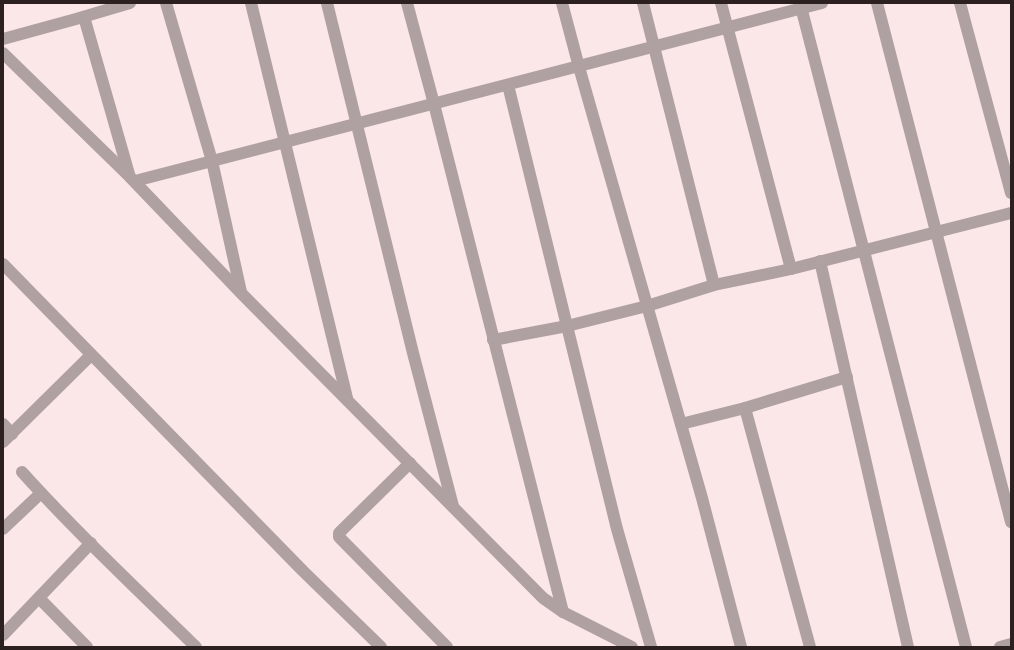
<svg xmlns="http://www.w3.org/2000/svg" width="1014" height="650" viewBox="0 0 1014 650" font-family="Overpass,sans-serif">
<style>
.lines{fill:none;stroke-linecap:round;stroke-linejoin:round}
.minor{stroke:#afa1a2;stroke-width:12}
</style>
<rect width="100%" height="100%" fill="#fce7e8"/>
<g class="lines">
<g class="minor">
<polyline points="166,3 212,161 241,292"/>
<polyline points="251,3 347,398"/>
<polyline points="327,3 413,353 453,506"/>
<polyline points="407,3 434,104 563,612"/>
<polyline points="562,3 579,67 702,498 741,647"/>
<polyline points="643,3 714,285"/>
<polyline points="721,3 791,269"/>
<polyline points="800,3 966,647"/>
<polyline points="877,3 1011,522"/>
<polyline points="960,3 1011,193"/>
<polyline points="84,17 129,174"/>
<polyline points="3,39 76,19 130,3"/>
<polyline points="3,53 129,176 242,294 543,598 563,612 632,647"/>
<polyline points="508,85 567,326 617,529 651,647"/>
<polyline points="135,181 822,3"/>
<polyline points="820,261 908,647"/>
<polyline points="3,264 303,571 381,647"/>
<polyline points="493,340 567,326 647,306 714,285 791,269 1011,213"/>
<polyline points="745,408 810,647"/>
<polyline points="3,424 12,434"/>
<polyline points="681,424 745,408 847,377"/>
<polyline points="3,442 91,355"/>
<polyline points="410,463 339,533 339,537 447,647"/>
<path d="M22 472C77 533 137 589 196 647"/>
<polyline points="3,529 41,493"/>
<polyline points="39,598 87,647"/>
<polyline points="3,635 91,543"/>
<polyline points="1000,647 1011,644"/>
</g>
</g>
<rect width="1014" height="650" fill="none" stroke="#2c2021" stroke-width="8"/>
</svg>
